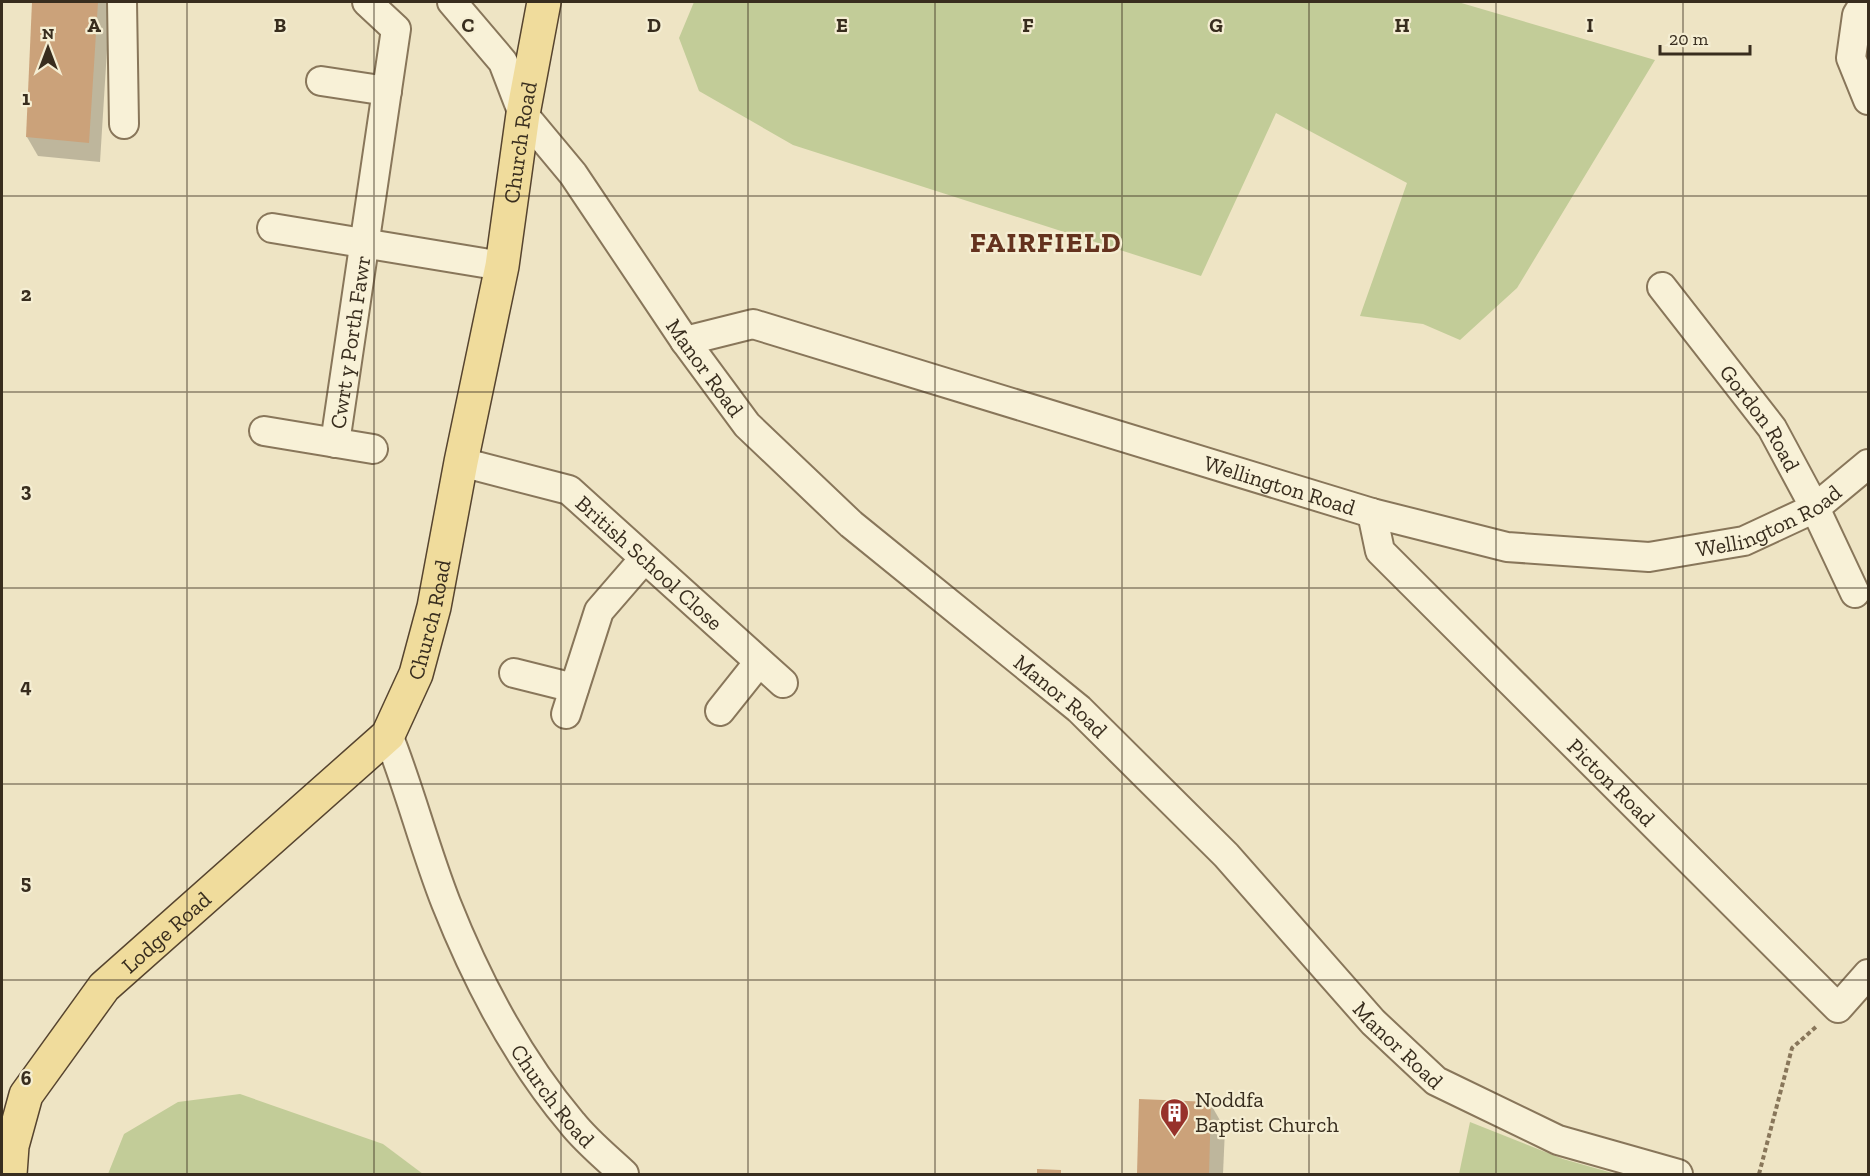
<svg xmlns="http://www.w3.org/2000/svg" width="1870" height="1176" viewBox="0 0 1870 1176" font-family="'Zilla Slab',serif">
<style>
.green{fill:#c2cc98}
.shadow{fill:#0003}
.building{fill:#cba27a}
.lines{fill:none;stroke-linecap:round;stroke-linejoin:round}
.minor-casing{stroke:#88765a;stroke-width:32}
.major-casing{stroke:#56442f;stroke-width:36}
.path{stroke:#88765a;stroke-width:4;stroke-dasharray:4.5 3;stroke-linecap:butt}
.minor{stroke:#f8f1d7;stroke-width:28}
.major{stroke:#f0dc9c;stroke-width:33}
.grid{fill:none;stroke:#382d1e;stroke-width:1.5;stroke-opacity:0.55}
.labels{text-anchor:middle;stroke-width:4.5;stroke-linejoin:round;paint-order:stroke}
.street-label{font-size:22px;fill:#382d1e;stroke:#f5eed3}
.poi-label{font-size:22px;fill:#382d1e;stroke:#f5eed3;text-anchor:start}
.district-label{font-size:28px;font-weight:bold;letter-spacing:1.5px;fill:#64321e;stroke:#f5eed3}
.grid-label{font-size:20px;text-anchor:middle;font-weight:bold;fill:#382d1e;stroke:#f5eed3;stroke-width:4.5;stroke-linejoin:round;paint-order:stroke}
</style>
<rect width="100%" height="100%" fill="#eee4c4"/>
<g class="green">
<polygon points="694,2 1458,2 1655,60 1517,288 1460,340 1423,324 1360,316 1407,183 1276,113 1201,276 793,145 699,91 679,38"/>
<polygon points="240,1094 383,1144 423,1174 108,1174 124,1134 178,1102"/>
<polygon points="1470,1122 1563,1159 1616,1174 1459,1174"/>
</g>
<g class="shadow">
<polygon points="34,2 110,2 100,162 38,156 27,137"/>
<polygon points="1141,1101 1210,1103 1225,1129 1223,1174 1138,1174"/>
</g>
<g class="building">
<polygon points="32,2 98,2 89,143 26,137"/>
<polygon points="1139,1099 1211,1102 1209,1174 1137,1174"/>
<polygon points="1037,1169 1061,1170 1061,1174 1037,1174"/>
</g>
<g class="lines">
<defs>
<g id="minor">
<polyline points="122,2 124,124"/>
<path id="s1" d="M452 2 503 62 523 114 573 174 685 341 747 425 851 524 1079 709 1226 855 1373 1022 1436 1081 1558 1140 1678 1174"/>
<polyline points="1865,2 1857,15 1851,58 1868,100"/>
<polyline points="321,81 387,91"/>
<polyline points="272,228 502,266"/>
<path id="s2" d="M1662 287 1772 428 1815 508 1855 593"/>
<path id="s3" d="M685 341 753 324 1372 513 1507 547 1649 557 1744 541 1815 508 1868 464"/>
<polyline points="264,431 373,449"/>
<path id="s4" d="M335 443 396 29 367 2"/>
<path id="s5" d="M461 462 569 490 783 683"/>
<path id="s6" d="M1372 513 1380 551 1838 1008 1868 974"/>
<polyline points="514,673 574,688"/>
<polyline points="720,711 759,662"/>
<polyline points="566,714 599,611 644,559"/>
<path id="s7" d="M388 735C410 790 424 847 446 903 477 981 517 1058 572 1123 587 1142 607 1158 624 1174"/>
</g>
<g id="major">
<path id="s8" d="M10 1174 12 1146 26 1095 104 987 388 735 416 674 434 607 461 462 502 266 523 114 544 2"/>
</g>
</defs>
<use href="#minor" class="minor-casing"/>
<use href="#major" class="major-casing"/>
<polyline class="path" points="1759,1174 1792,1048 1817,1026"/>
<use href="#minor" class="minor"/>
<use href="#major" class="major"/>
</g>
<path class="grid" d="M187 2V1174M374 2V1174M561 2V1174M748 2V1174M935 2V1174M1122 2V1174M1309 2V1174M1496 2V1174M1683 2V1174M2 196H1868M2 392H1868M2 588H1868M2 784H1868M2 980H1868"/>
<defs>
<symbol id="building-pin" viewBox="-11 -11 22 30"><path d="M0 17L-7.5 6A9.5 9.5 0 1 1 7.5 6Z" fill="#97322b" stroke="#f5eed3"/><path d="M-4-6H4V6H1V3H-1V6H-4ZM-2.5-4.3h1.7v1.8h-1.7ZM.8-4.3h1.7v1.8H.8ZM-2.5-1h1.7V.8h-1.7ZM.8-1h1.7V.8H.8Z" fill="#fff"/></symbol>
</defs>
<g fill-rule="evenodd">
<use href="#building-pin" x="1158" y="1096" width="33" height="45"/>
</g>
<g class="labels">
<g class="street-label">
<text dy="8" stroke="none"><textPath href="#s8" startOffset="1203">Church Road</textPath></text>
<text dy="8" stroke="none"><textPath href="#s4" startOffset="102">Cwrt y Porth Fawr</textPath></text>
<text dy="8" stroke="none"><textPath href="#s1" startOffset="447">Manor Road</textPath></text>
<text dy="8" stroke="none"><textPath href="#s2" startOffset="164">Gordon Road</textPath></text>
<text dy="8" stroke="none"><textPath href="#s3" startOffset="621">Wellington Road</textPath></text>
<text dy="8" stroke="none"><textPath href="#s3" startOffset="1125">Wellington Road</textPath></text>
<text dy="8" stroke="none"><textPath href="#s5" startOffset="220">British School Close</textPath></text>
<text dy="8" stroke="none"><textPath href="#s8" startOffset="717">Church Road</textPath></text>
<text dy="8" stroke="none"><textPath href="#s1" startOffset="933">Manor Road</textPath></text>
<text dy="8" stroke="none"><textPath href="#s6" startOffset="366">Picton Road</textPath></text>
<text dy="8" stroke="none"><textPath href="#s8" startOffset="297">Lodge Road</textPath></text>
<text dy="8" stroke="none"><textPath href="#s1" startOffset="1419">Manor Road</textPath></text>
<text dy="8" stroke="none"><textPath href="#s7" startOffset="399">Church Road</textPath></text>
</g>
<g class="poi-label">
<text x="1195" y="1107">Noddfa<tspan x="1195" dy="25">Baptist Church</tspan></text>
</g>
<g class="district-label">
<text x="1046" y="252">FAIRFIELD</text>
</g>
</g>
<g class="grid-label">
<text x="94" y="32">A</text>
<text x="280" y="32">B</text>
<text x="468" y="32">C</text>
<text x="654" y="32">D</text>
<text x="842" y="32">E</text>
<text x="1028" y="32">F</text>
<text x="1216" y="32">G</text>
<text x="1402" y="32">H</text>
<text x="1590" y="32">I</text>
<text x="26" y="105">1</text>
<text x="26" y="301">2</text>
<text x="26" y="497">3</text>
<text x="26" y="693">4</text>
<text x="26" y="889">5</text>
<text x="26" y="1085">6</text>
</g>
<rect width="1870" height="1176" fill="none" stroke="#382d1e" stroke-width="6"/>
<g transform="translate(48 48)" stroke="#f5eed3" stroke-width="4.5" paint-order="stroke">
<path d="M0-4.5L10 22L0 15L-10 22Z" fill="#382d1e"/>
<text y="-9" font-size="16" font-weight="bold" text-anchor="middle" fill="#382d1e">N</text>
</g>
<path d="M1660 45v9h90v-9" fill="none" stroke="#382d1e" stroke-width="3"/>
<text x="1669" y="45" font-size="18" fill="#382d1e" stroke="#f5eed3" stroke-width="4.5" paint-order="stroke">20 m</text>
</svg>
